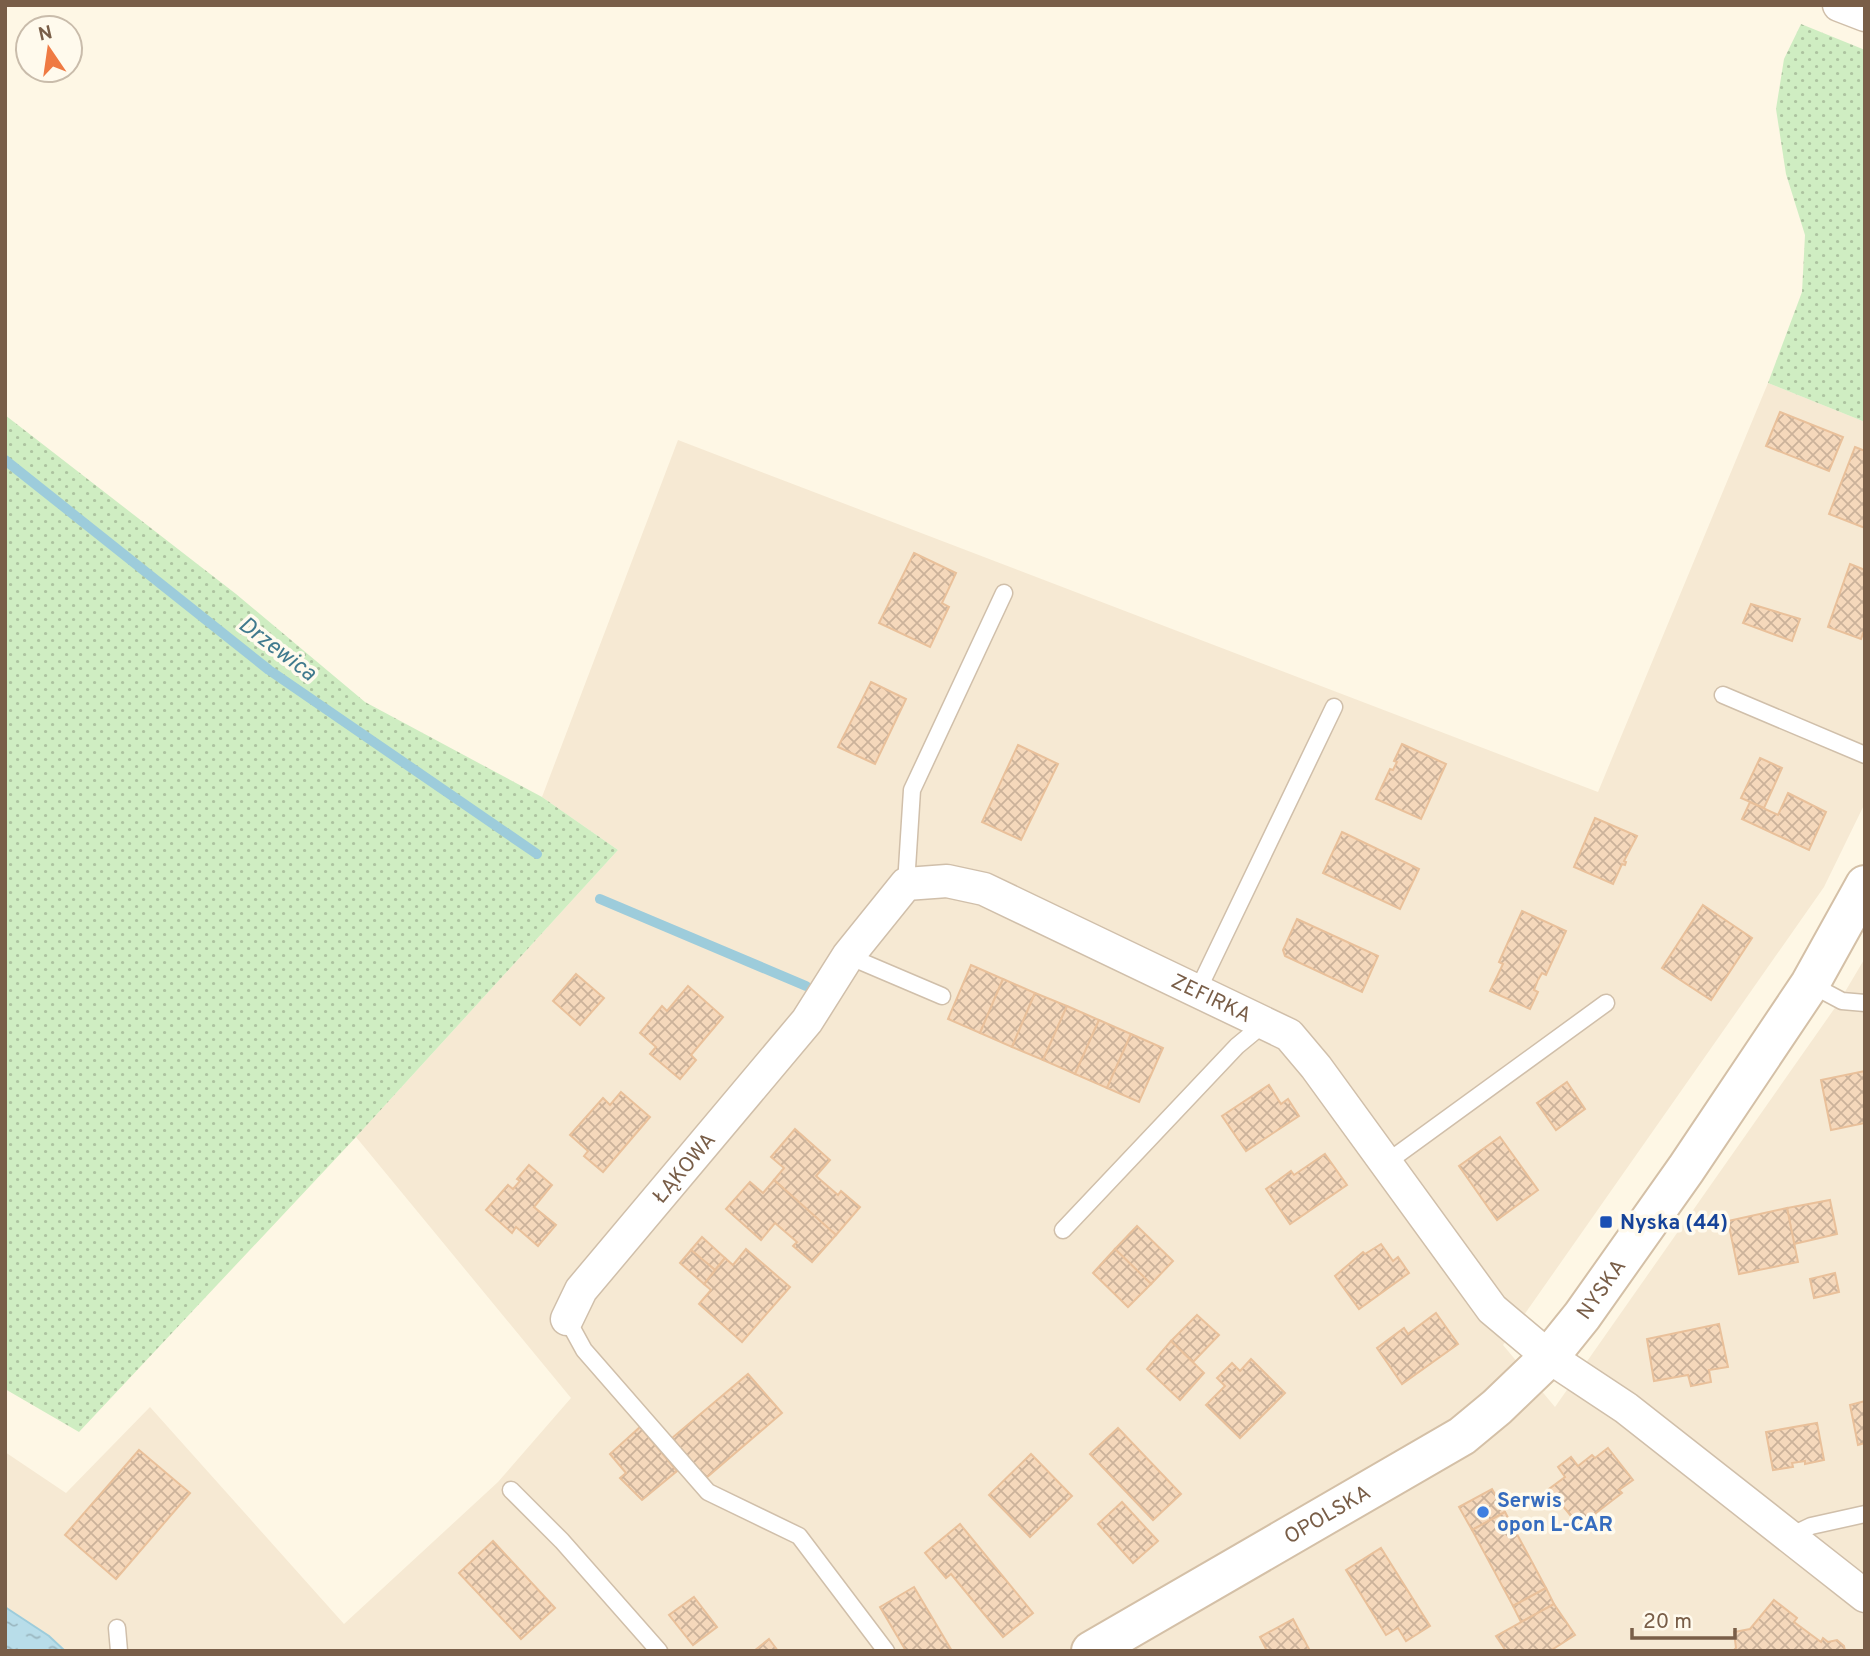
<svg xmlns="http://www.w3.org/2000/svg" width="1870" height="1656" viewBox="0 0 1870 1656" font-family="Overpass,sans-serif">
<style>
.residential{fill:#f6e9d3}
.grass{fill:url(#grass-dots)}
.water{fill:url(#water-ripples);stroke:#9dccdb;stroke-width:2}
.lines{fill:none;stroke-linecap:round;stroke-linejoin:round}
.stream{stroke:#9dccdb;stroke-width:10}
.building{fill:url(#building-cross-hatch);stroke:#e9c09a;stroke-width:2}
.lane-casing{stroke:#d0bfaa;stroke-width:19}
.street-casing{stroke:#d0bfaa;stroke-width:35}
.secondary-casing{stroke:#d4c0a7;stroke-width:42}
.lane{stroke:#fff;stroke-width:16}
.street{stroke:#fff;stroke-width:32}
.secondary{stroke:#fff;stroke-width:38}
.transit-dot{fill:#1a4fb4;stroke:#fffaed;stroke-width:2.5}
.shop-dot{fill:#3f7fe0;stroke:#fffaed;stroke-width:2.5}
.labels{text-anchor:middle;stroke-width:7;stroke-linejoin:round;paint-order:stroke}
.street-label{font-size:21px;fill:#795e48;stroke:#fffaed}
.transit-label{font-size:21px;font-weight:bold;fill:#164399;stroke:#fffaed;text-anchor:start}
.shop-label{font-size:21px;font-weight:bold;fill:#366cbe;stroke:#fffaed;text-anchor:start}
.water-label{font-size:23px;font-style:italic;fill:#407a8e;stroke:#fffaed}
</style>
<defs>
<pattern id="grass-dots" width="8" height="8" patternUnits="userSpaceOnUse" patternTransform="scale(1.75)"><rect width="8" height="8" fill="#cfedc2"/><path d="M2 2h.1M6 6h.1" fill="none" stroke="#adc3a0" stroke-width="1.8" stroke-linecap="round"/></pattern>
<pattern id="water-ripples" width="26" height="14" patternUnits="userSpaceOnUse" patternTransform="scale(1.75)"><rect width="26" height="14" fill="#b8dde9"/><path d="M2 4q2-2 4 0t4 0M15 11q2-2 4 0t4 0" fill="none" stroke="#9ab6bf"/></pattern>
<pattern id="building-cross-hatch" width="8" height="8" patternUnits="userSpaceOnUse" patternTransform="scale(1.75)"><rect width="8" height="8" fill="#f5d8bb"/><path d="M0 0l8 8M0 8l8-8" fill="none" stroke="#cbb29a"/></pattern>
</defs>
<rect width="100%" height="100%" fill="#fef7e5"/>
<polygon class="residential" points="1768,383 1865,422 1865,803 1824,887 1503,1345 1555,1407 1839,1002 1865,958 1865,1651 5,1651 5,1452 66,1493 150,1407 344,1624 498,1482 571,1398 356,1137 618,850 542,797 678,440 1598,792"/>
<g class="grass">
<polygon points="1801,24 1865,50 1865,422 1768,383 1802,292 1805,235 1786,174 1776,109 1784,59"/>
<polygon points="5,415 236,594 365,702 542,797 618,850 356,1137 79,1432 5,1389"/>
</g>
<polygon class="water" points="5,1607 49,1636 65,1651 5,1651"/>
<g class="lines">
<g class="stream">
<polyline points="5,460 269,670 537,854"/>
<polyline points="600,899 806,986"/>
</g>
</g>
<g class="building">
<polygon points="1780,412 1843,437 1829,471 1766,446"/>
<polygon points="1855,447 1865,451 1865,528 1829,514"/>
<polygon points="914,553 956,573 942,603 949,607 930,647 879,623"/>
<polygon points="1850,564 1865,570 1865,628 1861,639 1828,627"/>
<polygon points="1751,604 1800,619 1792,641 1743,623"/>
<polygon points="871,682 906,699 875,764 838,747"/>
<polygon points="1402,744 1446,764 1421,819 1376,799 1390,769 1393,770 1397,762 1394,761"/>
<polygon points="1018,745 1058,764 1021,840 982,822"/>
<polygon points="1760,758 1782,768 1764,808 1741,798"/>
<polygon points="1788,793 1826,812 1809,850 1742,819 1750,802 1778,815"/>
<polygon points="1595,818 1637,836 1624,861 1626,862 1625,865 1622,864 1613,884 1574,867"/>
<polygon points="1342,832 1419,869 1400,909 1323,873"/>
<polygon points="1703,905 1752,938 1711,1000 1662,968"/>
<polygon points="1522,911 1566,931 1546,975 1542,973 1538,980 1534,990 1538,992 1530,1009 1490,991 1503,964 1499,962"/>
<polygon points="1297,919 1378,956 1362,992 1285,956 1283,950"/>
<polygon points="971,965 1003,979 980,1033 948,1019"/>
<polygon points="576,974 604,998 580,1025 553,1001"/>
<polygon points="1003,979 1035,993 1012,1047 980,1033"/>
<polygon points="688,986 723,1017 691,1055 696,1060 680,1079 650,1054 656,1047 640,1033 662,1006 667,1011"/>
<polygon points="1035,993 1067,1006 1043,1060 1012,1047"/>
<polygon points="1067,1006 1099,1020 1075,1074 1043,1060"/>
<polygon points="1099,1020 1131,1034 1107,1088 1075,1074"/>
<polygon points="1131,1034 1163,1048 1139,1102 1107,1088"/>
<polygon points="1865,1071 1865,1123 1831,1130 1821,1080"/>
<polygon points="1567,1082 1585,1109 1556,1130 1537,1103"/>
<polygon points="1269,1085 1281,1104 1288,1099 1299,1116 1246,1151 1222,1116"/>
<polygon points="621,1092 650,1117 603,1172 584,1156 588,1151 570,1135 603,1098 610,1105"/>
<polygon points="795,1129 830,1160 816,1176 838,1195 841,1191 860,1207 836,1235 774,1180 784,1168 771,1157"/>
<polygon points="1500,1137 1538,1190 1497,1220 1459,1166"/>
<polygon points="1325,1154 1347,1185 1290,1224 1266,1189 1291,1171 1294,1175"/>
<polygon points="529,1165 552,1185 534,1207 556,1225 538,1246 516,1227 512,1233 486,1210 508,1185 513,1189 520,1181 517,1179"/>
<polygon points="774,1180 836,1235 812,1262 793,1246 797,1242 775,1223 761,1240 726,1209 750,1182 763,1193"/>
<polygon points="1830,1200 1837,1234 1794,1244 1787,1208"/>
<polygon points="1787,1208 1798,1262 1739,1274 1728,1221"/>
<polygon points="1137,1226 1173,1261 1151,1284 1115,1249"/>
<polygon points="702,1237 725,1258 715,1270 691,1250"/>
<polygon points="1381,1244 1393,1261 1398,1257 1409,1273 1359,1309 1335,1276 1363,1252 1365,1254"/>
<polygon points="746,1249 790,1287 742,1342 699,1304 711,1290 704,1284 725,1258 733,1265"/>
<polygon points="1115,1249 1151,1284 1128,1307 1093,1273"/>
<polygon points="691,1250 715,1270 704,1284 680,1263"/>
<polygon points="1835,1273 1839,1292 1814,1298 1810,1279"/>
<polygon points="1436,1313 1458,1344 1402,1384 1377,1348 1404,1328 1408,1334"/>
<polygon points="1197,1315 1219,1335 1193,1362 1171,1341"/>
<polygon points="1719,1324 1728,1367 1709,1370 1711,1382 1691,1386 1688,1375 1654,1381 1647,1339"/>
<polygon points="1171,1341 1204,1373 1180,1400 1147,1369"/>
<polygon points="1251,1359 1285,1393 1240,1438 1206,1405 1225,1386 1217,1378 1232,1363 1240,1371"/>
<polygon points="748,1374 782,1413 706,1478 672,1438"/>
<polygon points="1865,1401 1865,1443 1858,1445 1850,1405"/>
<polygon points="1817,1423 1824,1460 1805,1464 1805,1461 1792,1463 1793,1467 1773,1470 1766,1432"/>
<polygon points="640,1427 677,1471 642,1500 620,1478 626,1473 610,1454"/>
<polygon points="1118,1428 1181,1494 1153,1520 1090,1454"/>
<polygon points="1608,1448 1633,1480 1619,1490 1622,1493 1579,1526 1549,1489 1565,1477 1558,1467 1571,1457 1578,1466 1592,1455 1595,1458"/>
<polygon points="139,1450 190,1493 116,1579 65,1535"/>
<polygon points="1031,1454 1072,1496 1030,1537 989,1495"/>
<polygon points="1492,1489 1505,1512 1472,1530 1459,1507"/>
<polygon points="1122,1502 1158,1541 1133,1563 1098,1524"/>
<polygon points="1505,1512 1546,1588 1513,1606 1472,1530"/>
<polygon points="960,1524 1033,1613 1003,1637 951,1574 946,1578 925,1553"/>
<polygon points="493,1541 555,1608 521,1639 459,1573"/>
<polygon points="1381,1548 1430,1626 1406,1641 1398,1628 1386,1635 1346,1570"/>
<polygon points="914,1587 952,1651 906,1651 880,1607"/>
<polygon points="1546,1588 1554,1604 1521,1622 1513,1606"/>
<polygon points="694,1597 717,1627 693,1645 669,1615"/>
<polygon points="1774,1600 1797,1618 1794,1622 1821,1642 1823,1638 1828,1642 1837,1640 1844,1646 1845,1651 1733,1651 1736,1648 1734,1632 1750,1629"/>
<polygon points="1554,1604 1575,1635 1550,1651 1506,1651 1496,1636"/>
<polygon points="1293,1619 1310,1651 1267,1651 1260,1637"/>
<polygon points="769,1639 778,1651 754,1651"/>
</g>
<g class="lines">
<defs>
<g id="lane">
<polyline points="1723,695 1865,755"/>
<polyline points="906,884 912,790 1004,593"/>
<polyline points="848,956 942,996"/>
<polyline points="1810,984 1842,1001 1865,1003"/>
<polyline points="1197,992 1334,707"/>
<polyline points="1386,1163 1606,1003"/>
<polyline points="1063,1230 1237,1046 1266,1022"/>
<polyline points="567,1319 584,1350 708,1492 799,1536 886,1651"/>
<polyline points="511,1490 562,1541 659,1651"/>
<polyline points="1788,1537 1811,1526 1865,1514"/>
<polyline points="117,1628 119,1651"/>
</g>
<g id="street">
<polyline points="1839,5 1865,15"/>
<path id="s1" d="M567 1319 581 1290 807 1021 848 956 906 884 947 881 984 889 1289 1035 1316 1067 1492 1309 1549 1357 1626 1408 1865 1596"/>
</g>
<g id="secondary">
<path id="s2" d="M1091 1651 1462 1436 1497 1407 1549 1357 1582 1316 1686 1169 1810 984 1865 885"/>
</g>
</defs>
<use href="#lane" class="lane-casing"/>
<use href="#street" class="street-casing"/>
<use href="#secondary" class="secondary-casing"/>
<use href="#lane" class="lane"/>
<use href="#street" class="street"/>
<use href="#secondary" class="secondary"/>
</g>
<rect class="transit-dot" x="1599" y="1215" width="14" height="14" rx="3.5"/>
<circle class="shop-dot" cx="1483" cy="1512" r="7"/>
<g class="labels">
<g class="street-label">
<text dy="7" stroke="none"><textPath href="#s1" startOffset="884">ZEFIRKA</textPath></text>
<text dy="7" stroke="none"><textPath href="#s1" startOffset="192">ŁĄKOWA</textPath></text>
<text dy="7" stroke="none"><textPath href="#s2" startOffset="632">NYSKA</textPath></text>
<text dy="7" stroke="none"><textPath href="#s2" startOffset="273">OPOLSKA</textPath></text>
</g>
<g class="transit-label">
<text x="1620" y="1229">Nyska (44)</text>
</g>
<g class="shop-label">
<text x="1497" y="1507">Serwis<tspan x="1497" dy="24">opon L-CAR</tspan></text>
</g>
<g class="water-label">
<text transform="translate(278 648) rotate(37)" y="8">Drzewica</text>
</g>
</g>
<rect width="1870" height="1656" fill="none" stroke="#795e48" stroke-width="14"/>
<g transform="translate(49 49) rotate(347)"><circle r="33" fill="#fffaed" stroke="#c9bcab" stroke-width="2"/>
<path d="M0-5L12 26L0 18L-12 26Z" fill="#ef7a43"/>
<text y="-10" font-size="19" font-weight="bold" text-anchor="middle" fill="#795e48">N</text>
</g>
<path d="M1632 1628v10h103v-10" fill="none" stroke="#795e48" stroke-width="3.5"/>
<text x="1643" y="1628" font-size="21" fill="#795e48" stroke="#fffaed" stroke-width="5" paint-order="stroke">20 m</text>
</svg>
